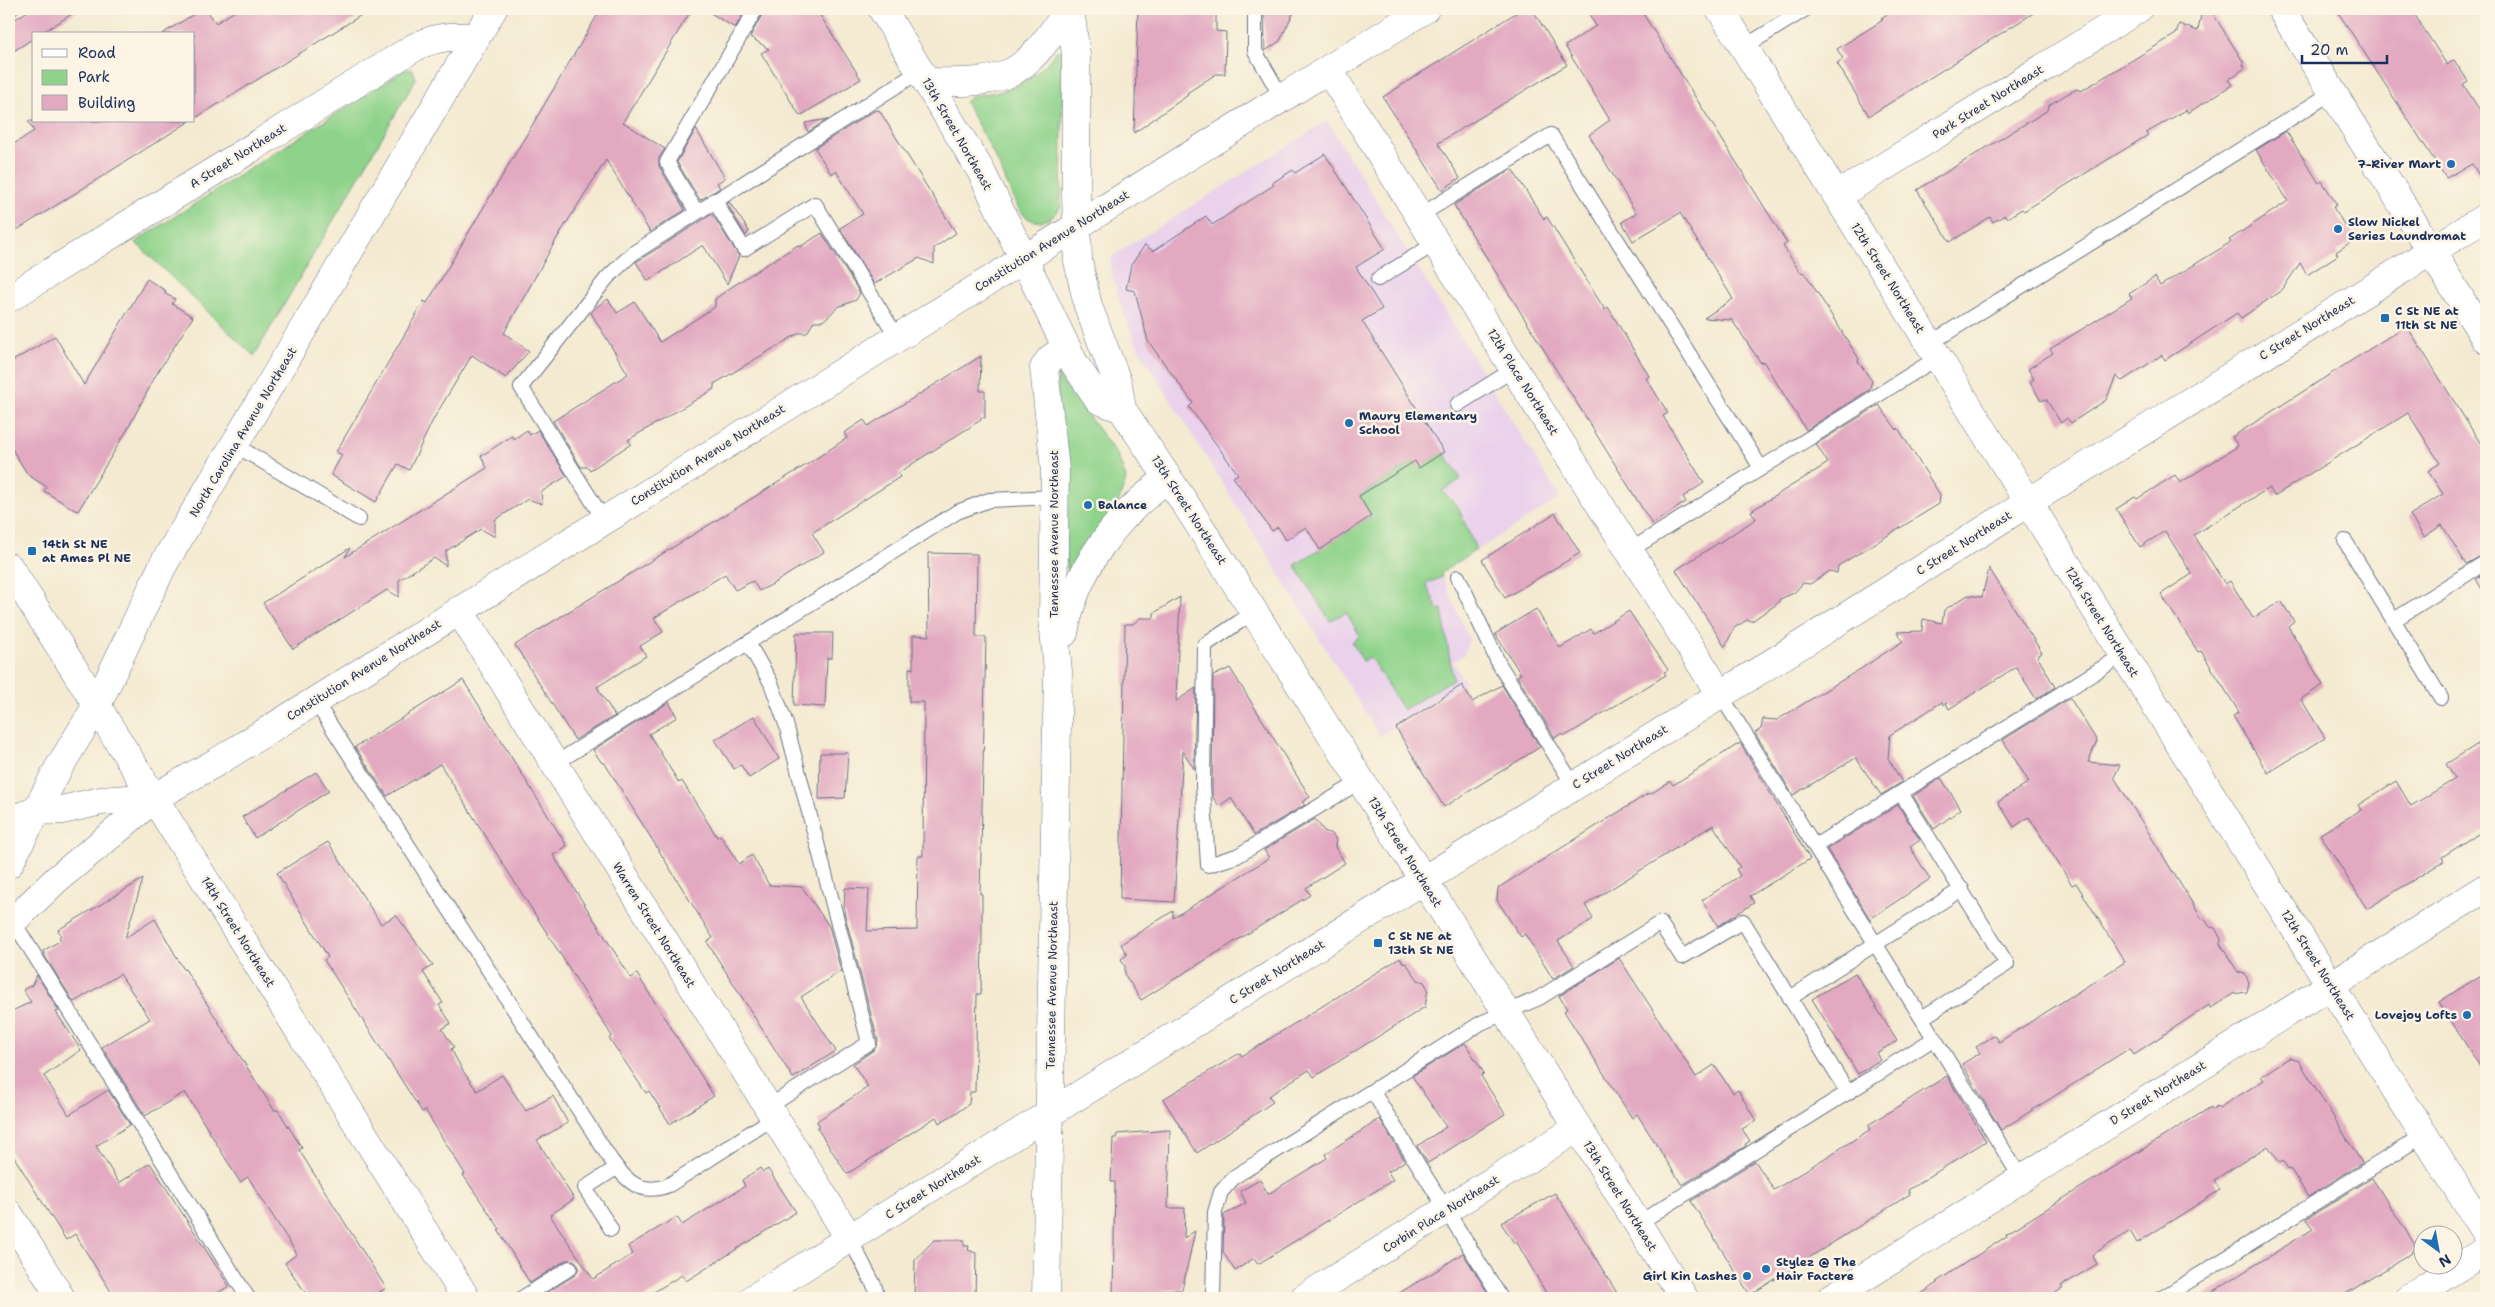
<svg xmlns="http://www.w3.org/2000/svg" width="2495" height="1307" viewBox="0 0 2495 1307" font-family="'Shantell Sans',sans-serif">
<style>
.built{fill:#ead1ec}
.green{fill:#8fd38b;stroke:#558174}
.building{fill:#e2a9c1}
.lines{fill:none;stroke-linecap:round;stroke-linejoin:round}
.service-casing{stroke:#677086;stroke-width:16}
.minor-casing{stroke:#677086;stroke-width:29}
.tertiary-casing{stroke:#677086;stroke-width:29}
.secondary-casing{stroke:#677086;stroke-width:29}
.primary-casing{stroke:#677086;stroke-width:29}
.service{stroke:#fff;stroke-width:14}
.minor{stroke:#fff;stroke-width:28}
.tertiary{stroke:#fff;stroke-width:28}
.secondary{stroke:#fff;stroke-width:28}
.primary{stroke:#fff;stroke-width:28}
.poi-dot{fill:#1f6fb2;stroke:#fcf5e5;stroke-width:2}
.labels{text-anchor:middle;stroke-width:5;stroke-linejoin:round;paint-order:stroke}
.street-label{font-size:12px;fill:#1b2f5e;stroke:#fcf5e5}
.poi-label{font-size:12px;font-weight:bold;fill:#1b2f5e;stroke:#fcf5e5;text-anchor:start}
</style>
<rect width="100%" height="100%" fill="#fcf5e5"/>
<filter id="ink" filterUnits="userSpaceOnUse"><feTurbulence type="fractalNoise" baseFrequency=".02" numOctaves="2"/><feDisplacementMap in="SourceGraphic" scale="10" xChannelSelector="R" yChannelSelector="G"/><feConvolveMatrix kernelMatrix="1 2 1 2 8 2 1 2 1" color-interpolation-filters="sRGB"/></filter>
<filter id="wash" filterUnits="userSpaceOnUse"><feTurbulence type="fractalNoise" baseFrequency=".0096" numOctaves="4" result="noise"/><feDisplacementMap in="SourceGraphic" scale="20" xChannelSelector="R" yChannelSelector="G"/><feGaussianBlur stdDeviation="1.12" result="paint"/><feColorMatrix in="noise" values="0 0 0 0 0 0 0 0 0 0 0 0 0 0 0 0 0 1.4 0 .05"/><feComposite in="paint" operator="in"/></filter>
<g filter="url(#wash)">
<rect width="100%" height="100%" fill="#f4ead1"/>
<polygon class="built" points="1327,121 1560,498 1441,573 1469,639 1464,654 1453,662 1465,682 1380,736 1138,348 1125,318 1111,271 1111,257"/>
<g class="green">
<path d="M1056 51H1060L1063 55 1061 206C1054 220 1036 228 1023 214 1013 203 1005 177 998 163 988 142 976 122 965 102 972 92 995 94 1006 90 1027 83 1044 69 1056 51Z"/>
<polygon points="406,69 413,70 416,79 254,356 135,242"/>
<polygon points="1057,374 1118,456 1126,479 1119,501 1067,579"/>
<polygon points="1444,452 1461,479 1442,491 1458,507 1476,550 1441,573 1442,577 1426,584 1438,610 1442,609 1453,679 1403,710 1370,657 1363,661 1352,642 1360,636 1346,612 1330,621 1295,565 1371,516 1359,496 1415,461 1419,467"/>
</g>
<g id="blocks">
<g class="building">
<polygon points="31,9 80,9 40,34 34,34 34,38 9,54 9,23"/>
<polygon points="194,9 206,9 216,23 238,9 371,9 194,119 194,34 162,34 194,14"/>
<polygon points="601,9 692,9 623,122 665,149 659,158 659,166 685,210 650,232 606,160 557,238 504,333 529,351 506,378 472,355 434,418 409,470 398,464 376,502 331,475 342,455 336,452 413,320 424,301 427,303"/>
<polygon points="704,9 746,9 735,28"/>
<polygon points="765,9 816,9 861,79 800,116 761,53 769,49 750,37"/>
<polygon points="1138,9 1216,9 1216,31 1226,32 1225,74 1216,74 1187,93 1188,95 1134,133"/>
<polygon points="1264,9 1295,9 1280,41 1265,51"/>
<polygon points="1522,9 1532,9 1567,65 1438,143 1460,178 1442,190 1383,97"/>
<polygon points="1586,9 1640,9 1787,243 1783,246 1800,272 1805,273 1859,359 1858,361 1872,381 1869,390 1806,430 1763,361 1761,363 1732,320 1704,318 1733,299 1680,213 1633,241 1622,222 1636,213 1589,135 1610,120 1565,46 1596,26"/>
<polygon points="1896,9 2040,9 1869,116 1837,63 1843,59 1837,49 1883,20 1881,18"/>
<polygon points="2202,9 2210,9 2244,63 2243,64 2245,68 2228,80 2232,85 2188,113 2186,110 2167,121 2146,133 2148,135 2024,211 2022,209 2007,218 2005,215 1993,222 1990,217 1950,242 1917,190 2048,110 2049,105 2067,94 2077,89 2081,91 2176,34 2179,24 2198,31"/>
<polygon points="2336,9 2411,9 2447,65 2454,60 2468,81 2463,84 2486,120 2486,186 2472,164 2446,178"/>
<polygon points="879,110 956,233 934,248 934,264 919,258 874,284 840,228 863,214 836,171 831,174 815,148 874,111"/>
<polygon points="828,119 808,132 805,123"/>
<polygon points="28,121 190,121 9,235 9,147 34,131"/>
<polygon points="696,129 725,178 717,183 720,188 700,200 677,162"/>
<polygon points="2286,131 2319,183 2322,181 2337,205 2333,207 2354,240 2336,252 2338,255 2307,275 2300,263 2282,290 2241,318 2237,313 2165,360 2162,355 2122,381 2116,376 2106,400 2071,423 2067,418 2061,423 2046,399 2041,401 2030,382 2034,379 2028,369 2053,353 2050,349 2132,298 2129,294 2155,277 2160,286 2231,242 2229,240 2288,201 2256,150"/>
<polygon points="1325,154 1385,249 1356,267 1382,309 1362,321 1444,452 1419,468 1415,461 1359,496 1371,516 1320,550 1306,527 1286,540 1278,527 1272,531 1233,477 1238,474 1189,407 1193,403 1148,341 1135,291 1126,289 1131,265 1145,245 1153,251 1206,216 1212,225 1274,185 1272,183 1293,170 1295,173"/>
<polygon points="1512,169 1544,219 1547,217 1605,310 1608,307 1649,376 1646,378 1668,413 1663,416 1704,483 1683,497 1686,502 1652,524 1454,205"/>
<polygon points="729,202 749,231 746,236 727,204"/>
<polygon points="712,214 739,256 727,284 703,245 648,281 636,262"/>
<polygon points="822,233 860,293 856,300 838,307 823,321 814,321 807,333 799,333 714,384 714,389 628,440 631,444 590,470 588,467 581,467 553,421 628,374 591,313 596,307 608,299 617,313 635,302 660,342 715,307 715,299 730,288 772,261 798,245 800,247"/>
<polygon points="147,279 166,291 164,293 175,299 172,304 193,317 156,375 126,432 78,511 75,510 44,491 47,487 28,475 9,444 9,363 55,336 84,385"/>
<polygon points="2404,327 2405,329 2408,328 2486,452 2486,553 2466,564 2442,525 2424,537 2410,515 2443,494 2428,471 2440,463 2408,413 2274,496 2269,488 2194,535 2225,584 2230,581 2253,618 2281,601 2294,621 2288,626 2323,685 2301,699 2325,738 2268,773 2233,716 2239,712 2201,651 2198,652 2161,594 2192,574 2165,531 2140,547 2116,509 2135,497 2137,499 2175,475 2180,483 2238,446 2232,437"/>
<polygon points="981,356 980,391 985,391 985,418 981,417 981,420 898,473 900,477 812,533 824,552 771,585 759,591 753,581 735,590 725,574 654,618 663,632 640,646 646,656 597,687 615,716 575,740 515,645 806,465 847,438 844,433 864,420 868,426"/>
<polygon points="1879,405 1897,430 1898,428 1940,495 1939,504 1838,566 1837,573 1830,571 1810,584 1803,583 1794,593 1780,599 1777,604 1759,616 1752,621 1747,620 1734,628 1725,647 1676,570 1756,519 1751,511 1828,463 1816,444"/>
<polygon points="527,430 530,435 538,430 567,476 541,492 542,504 528,499 495,520 495,537 481,529 446,551 446,566 434,558 399,580 399,597 387,590 293,649 263,603 350,548 345,557 471,478 487,468 481,456 512,436 514,439"/>
<polygon points="1555,513 1580,553 1505,598 1482,560"/>
<polygon points="928,553 977,554 976,637 986,637 980,894 982,894 982,935 981,994 977,994 975,1092 970,1092 969,1104 956,1113 939,1123 936,1117 847,1174 817,1128 820,1126 817,1121 868,1087 853,1064 874,1050 878,1041 844,912 845,888 869,889 867,931 917,930 918,856 923,856 924,702 909,702 909,668 913,669 913,635 929,636"/>
<polygon points="1989,568 2042,653 2037,656 2055,687 2036,699 2016,667 1949,709 1946,703 1943,705 1942,702 1890,735 1888,758 1902,782 1881,795 1856,758 1793,795 1755,733 1761,729 1763,719 1777,720 1862,668 1903,641 1897,632 1922,631 1923,619 1942,623 1944,610 1968,595 1982,597"/>
<polygon points="2486,572 2486,596 2476,579"/>
<polygon points="1180,597 1176,701 1196,688 1194,769 1183,751 1174,902 1120,899 1125,624 1133,624 1140,618 1154,618 1154,613"/>
<polygon points="1536,609 1560,648 1591,629 1594,633 1629,611 1668,670 1664,672 1666,675 1567,735 1559,735 1555,738 1517,676 1521,674 1495,634"/>
<polygon points="796,633 833,633 832,658 827,658 825,707 794,705"/>
<polygon points="1230,668 1310,797 1302,802 1305,805 1254,835 1231,798 1219,806 1212,796 1213,676"/>
<polygon points="463,680 567,846 553,855 631,978 637,974 714,1096 670,1124 649,1091 646,1093 609,1038 612,1036 440,764 387,796 355,747"/>
<polygon points="1462,685 1472,702 1502,685 1540,747 1444,807 1396,728"/>
<polygon points="2070,698 2097,741 2088,762 2120,765 2114,777 2202,919 2204,918 2210,927 2215,928 2221,939 2220,944 2238,972 2245,974 2249,982 2247,992 2233,994 2211,1008 2209,1005 2134,1054 2130,1048 2001,1130 1962,1064 1980,1053 1976,1047 1995,1035 1999,1042 2125,962 2076,883 2072,885 2029,817 2014,827 1998,802 2029,782 2003,740"/>
<polygon points="669,702 677,717 649,734 679,783 682,781 717,837 720,835 739,864 752,855 769,885 802,887 829,926 841,971 801,997 836,1051 793,1078 707,942 713,938 604,762 602,763 593,750"/>
<polygon points="754,716 779,759 749,778 741,765 734,769 715,740"/>
<polygon points="2486,739 2486,829 2442,857 2444,861 2367,909 2320,834 2361,810 2358,805 2396,781 2411,806 2455,779 2446,764"/>
<polygon points="1740,743 1810,859 1750,896 1754,903 1718,926 1702,900 1740,876 1736,869 1740,867 1713,825 1585,905 1593,919 1558,941 1574,966 1553,979 1525,934 1521,937 1497,900 1498,888 1649,793 1651,794 1670,781 1673,785"/>
<polygon points="820,753 848,753 845,798 819,799"/>
<polygon points="316,772 329,791 255,838 242,817"/>
<polygon points="1941,778 1961,809 1934,829 1913,796"/>
<polygon points="1898,805 1920,840 1910,847 1930,879 1870,919 1827,849"/>
<polygon points="1315,819 1324,831 1332,834 1336,840 1335,847 1345,863 1306,888 1310,895 1141,1000 1125,975 1125,966 1121,959 1127,955 1121,944 1173,911 1173,918 1269,858 1264,850"/>
<polygon points="328,842 381,924 396,915 433,965 423,972 443,1003 439,1005 451,1023 442,1029 454,1047 451,1049 463,1071 477,1091 502,1075 526,1111 553,1096 568,1123 537,1140 574,1199 550,1215 593,1279 633,1254 628,1246 677,1217 682,1225 745,1186 742,1180 760,1168 763,1172 768,1169 796,1212 686,1281 682,1275 644,1298 542,1298 541,1296 575,1275 579,1268 577,1263 574,1260 566,1260 530,1283 498,1230 500,1229 463,1175 465,1174 425,1110 422,1112 324,960 328,957 277,873"/>
<polygon points="143,879 125,938 155,919 184,970 185,969 274,1110 278,1110 302,1148 299,1150 386,1288 370,1298 309,1298 285,1263 297,1254 248,1177 240,1182 185,1092 145,1116 102,1047 150,1019 120,974 74,1002 46,958 43,951 61,940 59,937 61,935 58,930"/>
<polygon points="1400,958 1404,964 1406,963 1418,980 1424,982 1428,989 1425,1007 1314,1077 1309,1070 1288,1083 1269,1096 1273,1102 1197,1153 1163,1099 1240,1053 1242,1056"/>
<polygon points="1619,958 1696,1077 1714,1065 1733,1093 1738,1090 1756,1121 1742,1129 1750,1141 1745,1144 1746,1146 1682,1185 1637,1114 1632,1118 1564,1011 1567,1009 1559,996"/>
<polygon points="2486,972 2486,1076 2439,1002"/>
<polygon points="1855,973 1897,1041 1876,1053 1880,1060 1858,1074 1812,999"/>
<polygon points="37,975 59,1011 56,1012 81,1050 44,1076 69,1115 108,1090 130,1125 96,1146 119,1183 150,1163 229,1286 210,1298 115,1298 75,1234 66,1240 9,1149 9,1018 12,1011 31,1002 23,990 32,985"/>
<polygon points="1465,1043 1484,1073 1481,1076 1505,1114 1428,1163 1417,1146 1446,1127 1412,1076"/>
<polygon points="2289,1058 2299,1061 2362,1163 2308,1197 2290,1168 2288,1169 2283,1161 2280,1163 2268,1146 2214,1180 2220,1190 2137,1243 2130,1231 2092,1255 2097,1264 2061,1286 2063,1288 2048,1298 1915,1298 1938,1283 1936,1282 2007,1236 2006,1234 2211,1107 2212,1110 2217,1106 2219,1108 2264,1080 2261,1076"/>
<polygon points="1947,1076 1986,1141 1908,1190 1910,1194 1750,1295 1691,1201 1755,1161 1774,1190 1871,1129 1868,1125"/>
<polygon points="1380,1119 1405,1161 1388,1172 1393,1180 1258,1264 1254,1258 1235,1271 1223,1252 1224,1215 1246,1203 1240,1191 1260,1180 1268,1194 1327,1158 1325,1154"/>
<polygon points="1170,1130 1168,1208 1185,1208 1184,1238 1195,1231 1182,1290 1162,1290 1162,1298 1113,1298 1115,1182 1111,1182 1113,1138 1116,1138 1117,1134"/>
<polygon points="2372,1178 2417,1248 2411,1252 2412,1253 2339,1298 2202,1298 2313,1229 2306,1219"/>
<polygon points="1555,1193 1590,1249 1620,1298 1549,1298 1516,1241 1514,1243 1501,1223"/>
<polygon points="934,1240 964,1240 964,1246 969,1246 968,1250 976,1253 975,1298 914,1298 915,1260"/>
<polygon points="1463,1253 1491,1298 1391,1298 1439,1269"/>
</g>
</g>
</g>
<g filter="url(#ink)">
<use href="#blocks" fill-opacity="0" stroke="#677086" stroke-width="1"/>
<g class="lines">
<defs>
<g id="service">
<polyline points="1255,9 1255,51 1282,98"/>
<polyline points="9,10 11,9"/>
<polyline points="1744,47 1806,9"/>
<polyline points="714,200 744,249 815,204 897,337"/>
<polyline points="696,211 667,162 756,9"/>
<polyline points="1419,216 1551,135 1761,468"/>
<polyline points="1378,279 1436,243"/>
<polyline points="1929,344 2333,92"/>
<polyline points="1457,405 1514,369"/>
<polyline points="235,445 359,519"/>
<polyline points="604,520 521,387 607,278 632,254 920,71"/>
<polyline points="2345,541 2441,698"/>
<polyline points="1629,551 1937,358"/>
<polyline points="1458,577 1499,664 1574,786"/>
<polyline points="1254,612 1205,645 1203,785 1208,865 1237,856 1361,781"/>
<polyline points="2394,620 2486,562"/>
<polyline points="748,643 771,683 786,724 869,1043 768,1107"/>
<polyline points="1720,694 2021,1178"/>
<path d="M315 701 611 1160C627 1182 641 1196 669 1185L775 1117"/>
<polyline points="554,764 957,512 989,500 1056,497"/>
<polyline points="1901,793 2007,964 1922,1018"/>
<polyline points="1815,846 2123,655"/>
<polyline points="13,921 248,1298"/>
<polyline points="1790,998 1962,889"/>
<polyline points="1373,1092 1501,1298"/>
<polyline points="1637,1224 1935,1038"/>
<polyline points="611,1229 585,1188 616,1168"/>
<polyline points="850,1239 875,1287 877,1298"/>
<polyline points="522,1298 570,1268"/>
<polyline points="1213,1298 1215,1212 1221,1192 1234,1177 1481,1023 1539,998 1660,923 1682,957 1743,921 1848,1093"/>
<polyline points="2162,1298 2424,1135"/>
</g>
<g id="minor">
<polyline points="1720,9 2486,1234"/>
<polyline points="2281,9 2486,340"/>
<polyline points="1328,69 1514,369 1720,694"/>
<polyline points="1837,196 2138,9"/>
<path d="M9 298 415 47C435 37 453 35 475 38"/>
<polyline points="459,610 850,1239"/>
<path d="M1064 633C1076 568 1116 516 1168 478"/>
<polyline points="9,1214 61,1298"/>
<polyline points="1046,1298 1058,671 1053,619 1055,469 1044,368 1050,359 1066,348"/>
<polyline points="1304,1298 1578,1128"/>
<polyline points="1831,1298 2486,888"/>
<polyline points="2409,1298 2486,1250"/>
</g>
<g id="tertiary">
<polyline points="882,9 981,171 1074,363 1099,400 1122,409"/>
<polyline points="1070,9 1076,55 1076,193 1078,261 1088,306 1118,384 1122,409 1192,514 1445,914 1684,1298"/>
<path d="M928 82C1011 84 1022 77 1069 9"/>
<polyline points="9,567 97,705 107,723 466,1298"/>
</g>
<g id="secondary">
<polyline points="9,820 36,811 62,810 101,801 155,797"/>
<polyline points="9,925 57,879 117,830 155,797 217,762 1425,9"/>
<polyline points="754,1298 2486,217"/>
</g>
<polyline id="primary" points="9,864 58,769 97,705 163,565 493,9"/>
</defs>
<use href="#service" class="service-casing"/>
<use href="#minor" class="minor-casing"/>
<use href="#tertiary" class="tertiary-casing"/>
<use href="#secondary" class="secondary-casing"/>
<use href="#primary" class="primary-casing"/>
<use href="#service" class="service"/>
<use href="#minor" class="minor"/>
<use href="#tertiary" class="tertiary"/>
<use href="#secondary" class="secondary"/>
<use href="#primary" class="primary"/>
</g>
</g>
<g class="poi-dot">
<circle cx="2451" cy="164" r="5"/>
<circle cx="2338" cy="229" r="5"/>
<rect x="2380" y="313" width="10" height="10" rx="2.5"/>
<circle cx="1349" cy="423" r="5"/>
<circle cx="1088" cy="505" r="5"/>
<rect x="27" y="546" width="10" height="10" rx="2.5"/>
<rect x="1373" y="938" width="10" height="10" rx="2.5"/>
<circle cx="2467" cy="1015" r="5"/>
<circle cx="1766" cy="1269" r="5"/>
<circle cx="1747" cy="1276" r="5"/>
</g>
<g class="labels">
<g class="street-label">
<text transform="translate(1988 102) rotate(-32)" y="4">Park Street Northeast</text>
<text transform="translate(957 134) rotate(60)" y="4">13th Street Northeast</text>
<text transform="translate(238 156) rotate(-32)" y="4">A Street Northeast</text>
<text transform="translate(1052 241) rotate(-32)" y="4">Constitution Avenue Northeast</text>
<text transform="translate(1888 278) rotate(58)" y="4">12th Street Northeast</text>
<text transform="translate(2307 328) rotate(-32)" y="4">C Street Northeast</text>
<text transform="translate(1523 382) rotate(58)" y="4">12th Place Northeast</text>
<text transform="translate(243 432) rotate(-59)" y="4">North Carolina Avenue Northeast</text>
<text transform="translate(708 455) rotate(-32)" y="4">Constitution Avenue Northeast</text>
<text transform="translate(1189 510) rotate(57)" y="4">13th Street Northeast</text>
<text transform="translate(1054 534) rotate(-90)" y="4">Tennessee Avenue Northeast</text>
<text transform="translate(1964 543) rotate(-32)" y="4">C Street Northeast</text>
<text transform="translate(2102 622) rotate(58)" y="4">12th Street Northeast</text>
<text transform="translate(364 670) rotate(-32)" y="4">Constitution Avenue Northeast</text>
<text transform="translate(1620 757) rotate(-32)" y="4">C Street Northeast</text>
<text transform="translate(1405 852) rotate(58)" y="4">13th Street Northeast</text>
<text transform="translate(654 925) rotate(58)" y="4">Warren Street Northeast</text>
<text transform="translate(238 932) rotate(58)" y="4">14th Street Northeast</text>
<text transform="translate(2318 965) rotate(58)" y="4">12th Street Northeast</text>
<text transform="translate(1277 972) rotate(-32)" y="4">C Street Northeast</text>
<text transform="translate(1052 985) rotate(-89)" y="4">Tennessee Avenue Northeast</text>
<text transform="translate(2158 1093) rotate(-32)" y="4">D Street Northeast</text>
<text transform="translate(933 1187) rotate(-32)" y="4">C Street Northeast</text>
<text transform="translate(1620 1196) rotate(58)" y="4">13th Street Northeast</text>
<text transform="translate(1441 1214) rotate(-32)" y="4">Corbin Place Northeast</text>
</g>
<g class="poi-label">
<text x="2441" y="168" text-anchor="end">7-River Mart</text>
<text x="2348" y="226">Slow Nickel<tspan x="2348" dy="14">Series Laundromat</tspan></text>
<text x="2395" y="315">C St NE at<tspan x="2395" dy="14">11th St NE</tspan></text>
<text x="1359" y="420">Maury Elementary<tspan x="1359" dy="14">School</tspan></text>
<text x="1098" y="509">Balance</text>
<text x="42" y="548">14th St NE<tspan x="42" dy="14">at Ames Pl NE</tspan></text>
<text x="1388" y="940">C St NE at<tspan x="1388" dy="14">13th St NE</tspan></text>
<text x="2457" y="1019" text-anchor="end">Lovejoy Lofts</text>
<text x="1776" y="1266">Stylez @ The<tspan x="1776" dy="14">Hair Factere</tspan></text>
<text x="1737" y="1280" text-anchor="end">Girl Kin Lashes</text>
</g>
</g>
<rect width="2495" height="1307" fill="none" stroke="#fcf5e5" stroke-width="30"/>
<rect x="32" y="32" width="162" height="90" fill="#fcf5e5" stroke="#a2a6af"/>
<rect x="42" y="49" width="25" height="8" fill="#ffffff" stroke="#a2a6af"/>
<text x="78" y="58" font-size="15" fill="#1b2f5e">Road</text>
<rect x="42" y="70" width="25" height="15" fill="#8fd38b" stroke="#a2a6af"/>
<text x="78" y="82" font-size="15" fill="#1b2f5e">Park</text>
<rect x="42" y="95" width="25" height="15" fill="#e2a9c1" stroke="#a2a6af"/>
<text x="78" y="108" font-size="15" fill="#1b2f5e">Building</text>
<g transform="translate(2438 1250) rotate(148)"><circle r="24" fill="#fcf5e5" stroke="#a2a6af"/>
<path d="M0-4L9 19L0 12L-9 19Z" fill="#1f6fb2"/>
<text y="-8" font-size="14" font-weight="bold" text-anchor="middle" fill="#1b2f5e">N</text>
</g>
<path d="M2302 55v8h85v-8" fill="none" stroke="#1b2f5e" stroke-width="2.5"/>
<text x="2310" y="55" font-size="15" fill="#1b2f5e" stroke="#fcf5e5" stroke-width="4" paint-order="stroke">20 m</text>
</svg>
